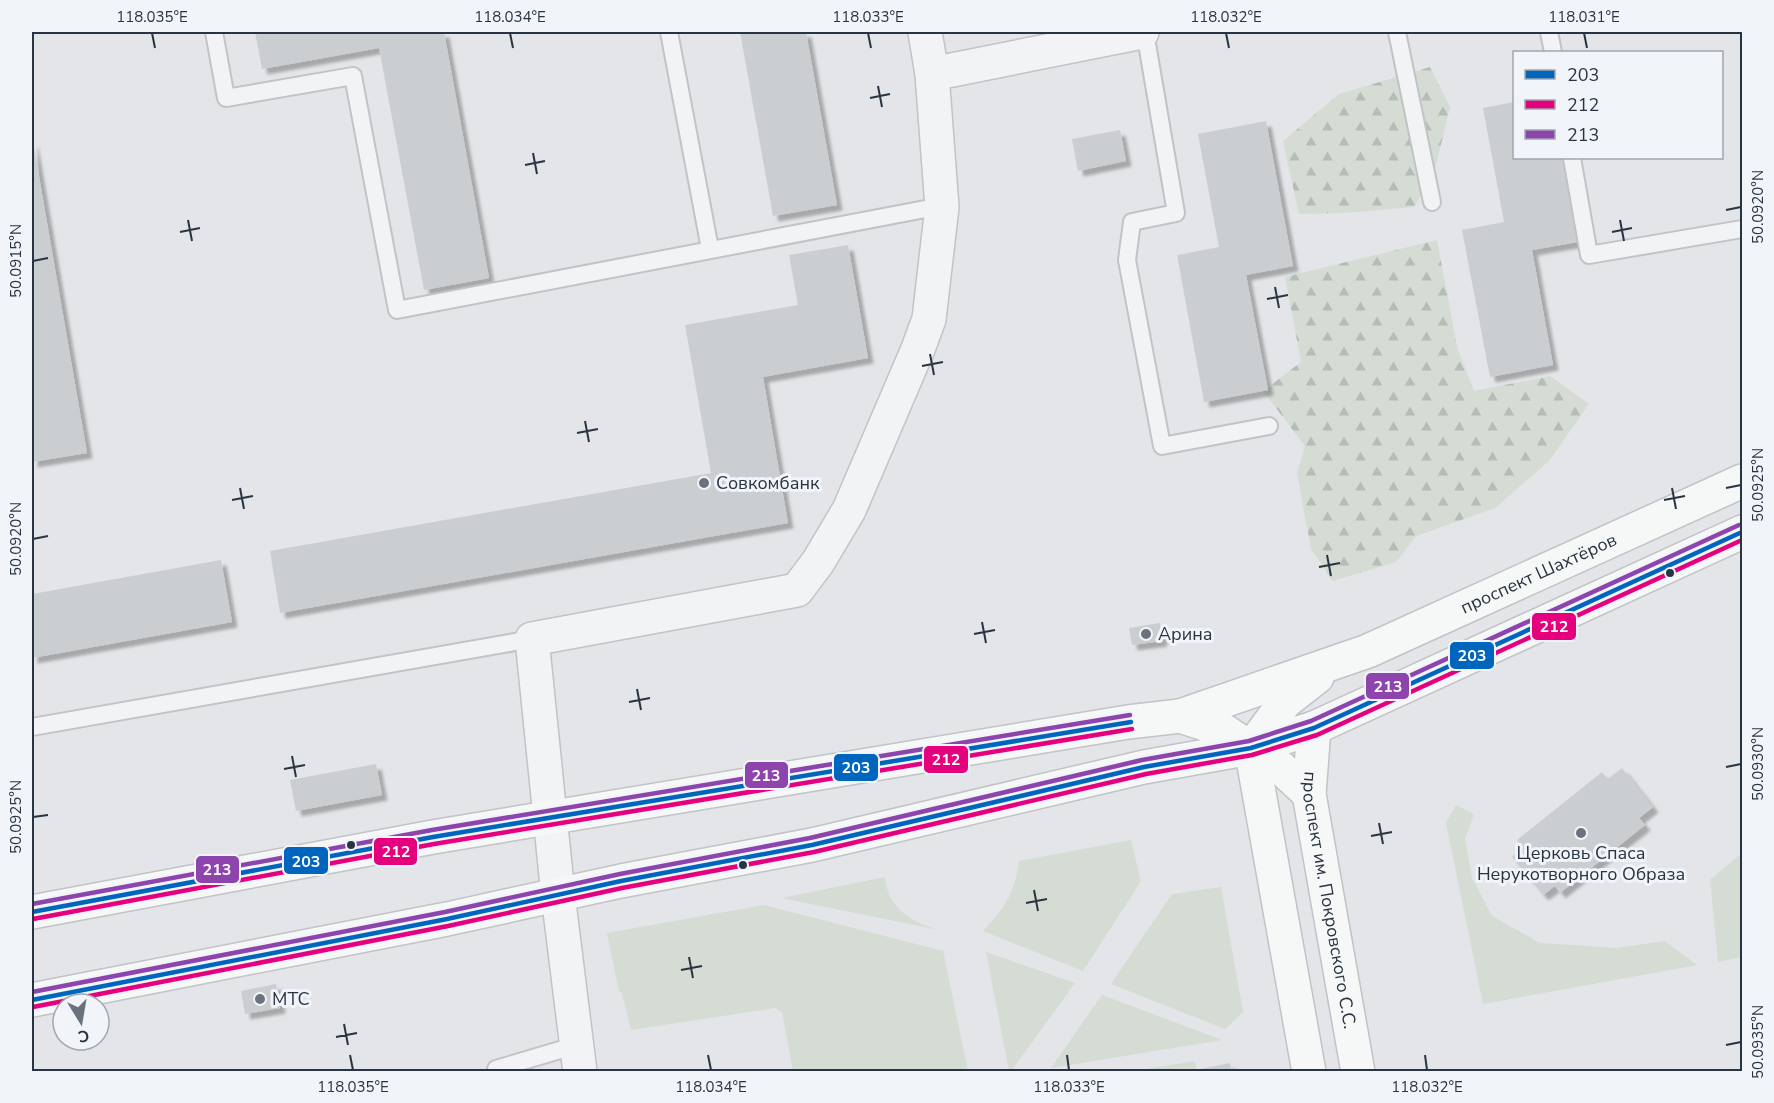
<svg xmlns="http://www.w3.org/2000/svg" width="1774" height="1103" viewBox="0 0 1774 1103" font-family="'Nunito Sans',sans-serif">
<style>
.green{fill:#d4dcd3}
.forest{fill:url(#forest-firs)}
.building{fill:#cbced1;filter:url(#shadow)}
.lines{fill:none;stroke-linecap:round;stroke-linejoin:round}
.lane-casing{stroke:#c1c3c6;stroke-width:20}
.street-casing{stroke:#c1c3c6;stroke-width:36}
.secondary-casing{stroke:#c1c3c6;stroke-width:36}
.lane{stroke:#f2f3f5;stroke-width:16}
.street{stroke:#f2f3f5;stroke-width:33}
.secondary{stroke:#f6f7f7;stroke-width:33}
.bus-1-casing{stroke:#f1f4f8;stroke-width:9}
.bus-2-casing{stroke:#f1f4f8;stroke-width:9}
.bus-3-casing{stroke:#f1f4f8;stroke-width:9}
.bus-1{stroke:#0065bd;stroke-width:4.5}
.bus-2{stroke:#e5007d;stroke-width:4.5}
.bus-3{stroke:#8e44ad;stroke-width:4.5}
.ticks{fill:none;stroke:#293443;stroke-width:2}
.poi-dot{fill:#6a727d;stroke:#f1f4f8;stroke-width:2}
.bus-dot{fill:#293443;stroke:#f1f4f8;stroke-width:2}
.labels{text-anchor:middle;stroke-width:6;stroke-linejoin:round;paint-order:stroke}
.poi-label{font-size:18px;fill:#293443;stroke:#f1f4f8;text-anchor:start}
.street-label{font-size:18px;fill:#293443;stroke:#f1f4f8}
.line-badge{stroke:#f1f4f8;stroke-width:2}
.badge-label{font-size:16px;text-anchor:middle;font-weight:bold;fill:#fff}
.neatline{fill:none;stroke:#293443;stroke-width:2}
.ticks-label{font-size:15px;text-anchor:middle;fill:#293443}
</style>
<defs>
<pattern id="forest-firs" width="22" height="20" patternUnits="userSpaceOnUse" patternTransform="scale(1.5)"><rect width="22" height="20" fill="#d4dcd3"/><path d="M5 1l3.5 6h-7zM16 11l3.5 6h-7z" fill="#b6bdb6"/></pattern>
<filter id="shadow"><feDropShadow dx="5.5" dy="5.5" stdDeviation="1.5" flood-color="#0004"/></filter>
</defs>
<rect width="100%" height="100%" fill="#e3e5e8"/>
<g class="green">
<polygon points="1456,805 1474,814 1465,839 1472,878 1492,916 1540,943 1617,948 1665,941 1697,965 1483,1004 1446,823"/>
<path d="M1131 840 1141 881 1083 971 983 931C1006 906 1014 895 1019 861Z"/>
<polygon points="1742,853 1742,957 1718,962 1710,880"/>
<path d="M885 877C888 909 911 922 939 930L782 898Z"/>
<polygon points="1221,887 1243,1012 1225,1029 1111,984 1172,894"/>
<polygon points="764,905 943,951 968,1071 793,1071 782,1012 775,1008 631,1030 622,993 619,991 607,933"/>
<polygon points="986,952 1075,983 1011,1071 1009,1071"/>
<polygon points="1102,995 1222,1040 1051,1068"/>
<polygon points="1195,1061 1197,1071 1134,1071"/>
</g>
<g class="forest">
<polygon points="1430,67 1450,107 1434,174 1414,207 1344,213 1299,214 1283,141 1339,94"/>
<polygon points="1437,240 1457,347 1474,391 1550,376 1589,404 1549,461 1495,508 1416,536 1396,562 1333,581 1311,549 1297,473 1305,446 1263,391 1301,362 1285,277"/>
</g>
<g class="building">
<polygon points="255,32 444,32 489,278 424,290 379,48 262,69"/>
<polygon points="740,32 806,32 837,205 773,216"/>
<polygon points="1514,102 1514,158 1562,158 1578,242 1532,250 1553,365 1490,377 1462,230 1504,222 1483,108"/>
<polygon points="1266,121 1293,266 1246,275 1268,390 1204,402 1177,255 1219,247 1198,134"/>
<polygon points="1120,130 1126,161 1078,171 1072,139"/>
<polygon points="33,142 87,453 32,462 32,143"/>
<polygon points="848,245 868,358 763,377 788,523 280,613 270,551 711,473 685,325 798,305 789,255"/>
<polygon points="221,560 232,622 32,658 32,594"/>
<polygon points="1160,623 1162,641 1132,645 1129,628"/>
<polygon points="376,764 382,795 296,811 290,780"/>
<polygon points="1622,768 1653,807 1639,818 1645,825 1560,893 1555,886 1543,895 1512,857 1523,847 1517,840 1602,772 1608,779"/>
<polygon points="276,984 280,1008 245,1014 241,991"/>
<polygon points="1230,1063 1232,1072 1202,1072 1201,1069"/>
</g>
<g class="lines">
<defs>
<g id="lane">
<polyline points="214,32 226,98 353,76 397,310 941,206"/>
<polyline points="669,32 710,249"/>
<polyline points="1145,32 1176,213 1132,222 1127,260 1162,446 1269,426"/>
<polyline points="1397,32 1432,202"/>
<polyline points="1549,32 1553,52"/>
<polyline points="1572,158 1589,255 1742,229"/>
<polyline points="32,727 532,639"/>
<polyline points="497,1072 496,1069 577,1045"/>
</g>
<g id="street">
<polyline points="932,74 1142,32"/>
<polyline points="580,1072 558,895 532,639 797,590 818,562 849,510 918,349 929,319 942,207 932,74 925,32"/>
</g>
<g id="secondary">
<polyline points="1180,716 1223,730 1281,768 1309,794"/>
<path id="s1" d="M1314 728 1309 794 1358 1072"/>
<path id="s2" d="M32 912 433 837 1128 722 1180 716 1368 651 1742 481"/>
<polyline points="32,1000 447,919 621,881 812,845 1144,767 1251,748 1314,728 1742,532"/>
<polyline points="1309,1072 1251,748 1285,702 1317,677"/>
</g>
</defs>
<use href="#lane" class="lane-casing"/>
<use href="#street" class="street-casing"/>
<use href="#secondary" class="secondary-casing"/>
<use href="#lane" class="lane"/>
<use href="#street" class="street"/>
<use href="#secondary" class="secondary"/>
<defs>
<g id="bus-1">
<polyline points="32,912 433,837 1131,722"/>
<polyline points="32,1000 447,919 621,881 812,845 1144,767 1251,748 1314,728 1742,532"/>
</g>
<g id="bus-2">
<polyline points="33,919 434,844 1132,729"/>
<polyline points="33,1007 448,926 622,888 814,852 1146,774 1252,755 1317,735 1742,540"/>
</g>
<g id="bus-3">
<polyline points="32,904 432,830 1130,715"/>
<polyline points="32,992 445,912 620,874 810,838 1142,760 1249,741 1311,721 1739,525"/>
</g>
</defs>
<use href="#bus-1" class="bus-1-casing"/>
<use href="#bus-2" class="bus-2-casing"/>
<use href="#bus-3" class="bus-3-casing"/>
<use href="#bus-1" class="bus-1"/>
<use href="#bus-2" class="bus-2"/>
<use href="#bus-3" class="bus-3"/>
</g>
<path class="ticks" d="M152 33 155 48M510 33 513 48M868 33 871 48M1226 33 1229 48M1584 33 1587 48M878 86 882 107M870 98 890 94M533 153 537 174M525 165 545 161M1726 210 1741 207M188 220 192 241M1620 220 1624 241M180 232 200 228M1612 232 1632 228M33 261 48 258M1275 287 1279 308M1267 299 1288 295M930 354 934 375M922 366 943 362M585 421 589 442M577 433 598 429M240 488 244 509M1672 488 1676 509M1726 488 1741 485M232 500 253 496M1664 500 1685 496M33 539 48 536M1327 555 1331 576M1319 567 1340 563M982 622 986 643M974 634 995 630M637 689 641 710M629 702 650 698M292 756 296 777M1726 767 1741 764M284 769 305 765M33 817 48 815M1379 823 1383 844M1371 836 1392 832M1034 890 1038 911M1026 903 1047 899M689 957 693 978M681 970 702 966M344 1024 348 1045M336 1037 357 1033M1726 1045 1741 1042M350 1055 353 1070M708 1055 711 1070M1067 1055 1069 1070M1425 1055 1427 1070"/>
<g class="poi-dot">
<circle cx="704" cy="483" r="6"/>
<circle cx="1146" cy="634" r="6"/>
<circle cx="1581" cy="833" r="6"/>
<circle cx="260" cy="999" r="6"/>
</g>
<g class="bus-dot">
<circle cx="1670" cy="573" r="5"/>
<circle cx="351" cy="845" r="5"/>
<circle cx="743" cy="865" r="5"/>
</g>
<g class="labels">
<g class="poi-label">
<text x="716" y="489">Совкомбанк</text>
<text x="1158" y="640">Арина</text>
<text x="1581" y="859" text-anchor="middle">Церковь Спаса<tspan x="1581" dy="21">Нерукотворного Образа</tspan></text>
<text x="272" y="1005">МТС</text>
</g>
<g class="street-label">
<text dy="6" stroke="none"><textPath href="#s2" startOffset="1551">проспект Шахтёров</textPath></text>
<text dy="6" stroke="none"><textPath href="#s1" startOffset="174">проспект им. Покровского С.С.</textPath></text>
</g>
</g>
<g class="line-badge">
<rect x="1531" y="612" width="46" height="29" rx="6" fill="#e5007d"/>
<rect x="1449" y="641" width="46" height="29" rx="6" fill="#0065bd"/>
<rect x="1365" y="672" width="45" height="28" rx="6" fill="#8e44ad"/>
<rect x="923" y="745" width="46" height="29" rx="6" fill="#e5007d"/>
<rect x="833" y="753" width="46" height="29" rx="6" fill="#0065bd"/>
<rect x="744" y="761" width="45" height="28" rx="6" fill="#8e44ad"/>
<rect x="373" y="837" width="45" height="29" rx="6" fill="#e5007d"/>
<rect x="283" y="846" width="46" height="29" rx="6" fill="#0065bd"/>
<rect x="195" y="855" width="45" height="29" rx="6" fill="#8e44ad"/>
</g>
<g class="badge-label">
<text x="1554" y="632">212</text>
<text x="1472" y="661">203</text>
<text x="1388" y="692">213</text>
<text x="946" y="765">212</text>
<text x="856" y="773">203</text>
<text x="766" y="781">213</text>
<text x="396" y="857">212</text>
<text x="306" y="867">203</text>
<text x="217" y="875">213</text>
</g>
<rect width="1774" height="1103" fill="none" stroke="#f1f4f8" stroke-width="66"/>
<rect x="1513" y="51" width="210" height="108" fill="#f1f4f8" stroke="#a1a7b0" stroke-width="1.5"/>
<rect x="1525" y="70" width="30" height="9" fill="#0065bd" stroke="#a1a7b0" stroke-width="1.5"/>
<text x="1567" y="81" font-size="18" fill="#293443">203</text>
<rect x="1525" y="100" width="30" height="9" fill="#e5007d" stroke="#a1a7b0" stroke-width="1.5"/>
<text x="1567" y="111" font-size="18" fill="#293443">212</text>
<rect x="1525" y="130" width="30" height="9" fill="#8e44ad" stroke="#a1a7b0" stroke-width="1.5"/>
<text x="1567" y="141" font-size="18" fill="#293443">213</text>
<g transform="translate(81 1022) rotate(169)"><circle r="28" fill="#f1f4f8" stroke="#a1a7b0" stroke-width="1.5"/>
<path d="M0-4.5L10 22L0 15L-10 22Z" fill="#6a727d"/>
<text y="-9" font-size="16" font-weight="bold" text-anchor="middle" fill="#293443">С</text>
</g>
<rect x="33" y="33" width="1708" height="1037" class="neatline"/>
<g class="ticks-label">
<text x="152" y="22">118.035°E</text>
<text x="510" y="22">118.034°E</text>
<text x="868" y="22">118.033°E</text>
<text x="1226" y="22">118.032°E</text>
<text x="1584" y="22">118.031°E</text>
<text transform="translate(1758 207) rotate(-90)" y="5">50.0920°N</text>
<text transform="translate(16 261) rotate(-90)" y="5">50.0915°N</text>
<text transform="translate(1758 485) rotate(-90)" y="5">50.0925°N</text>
<text transform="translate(16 539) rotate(-90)" y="5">50.0920°N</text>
<text transform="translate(1758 764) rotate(-90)" y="5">50.0930°N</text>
<text transform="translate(16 817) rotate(-90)" y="5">50.0925°N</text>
<text transform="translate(1758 1042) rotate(-90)" y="5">50.0935°N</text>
<text x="353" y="1092">118.035°E</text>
<text x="711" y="1092">118.034°E</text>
<text x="1069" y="1092">118.033°E</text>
<text x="1427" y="1092">118.032°E</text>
</g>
</svg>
